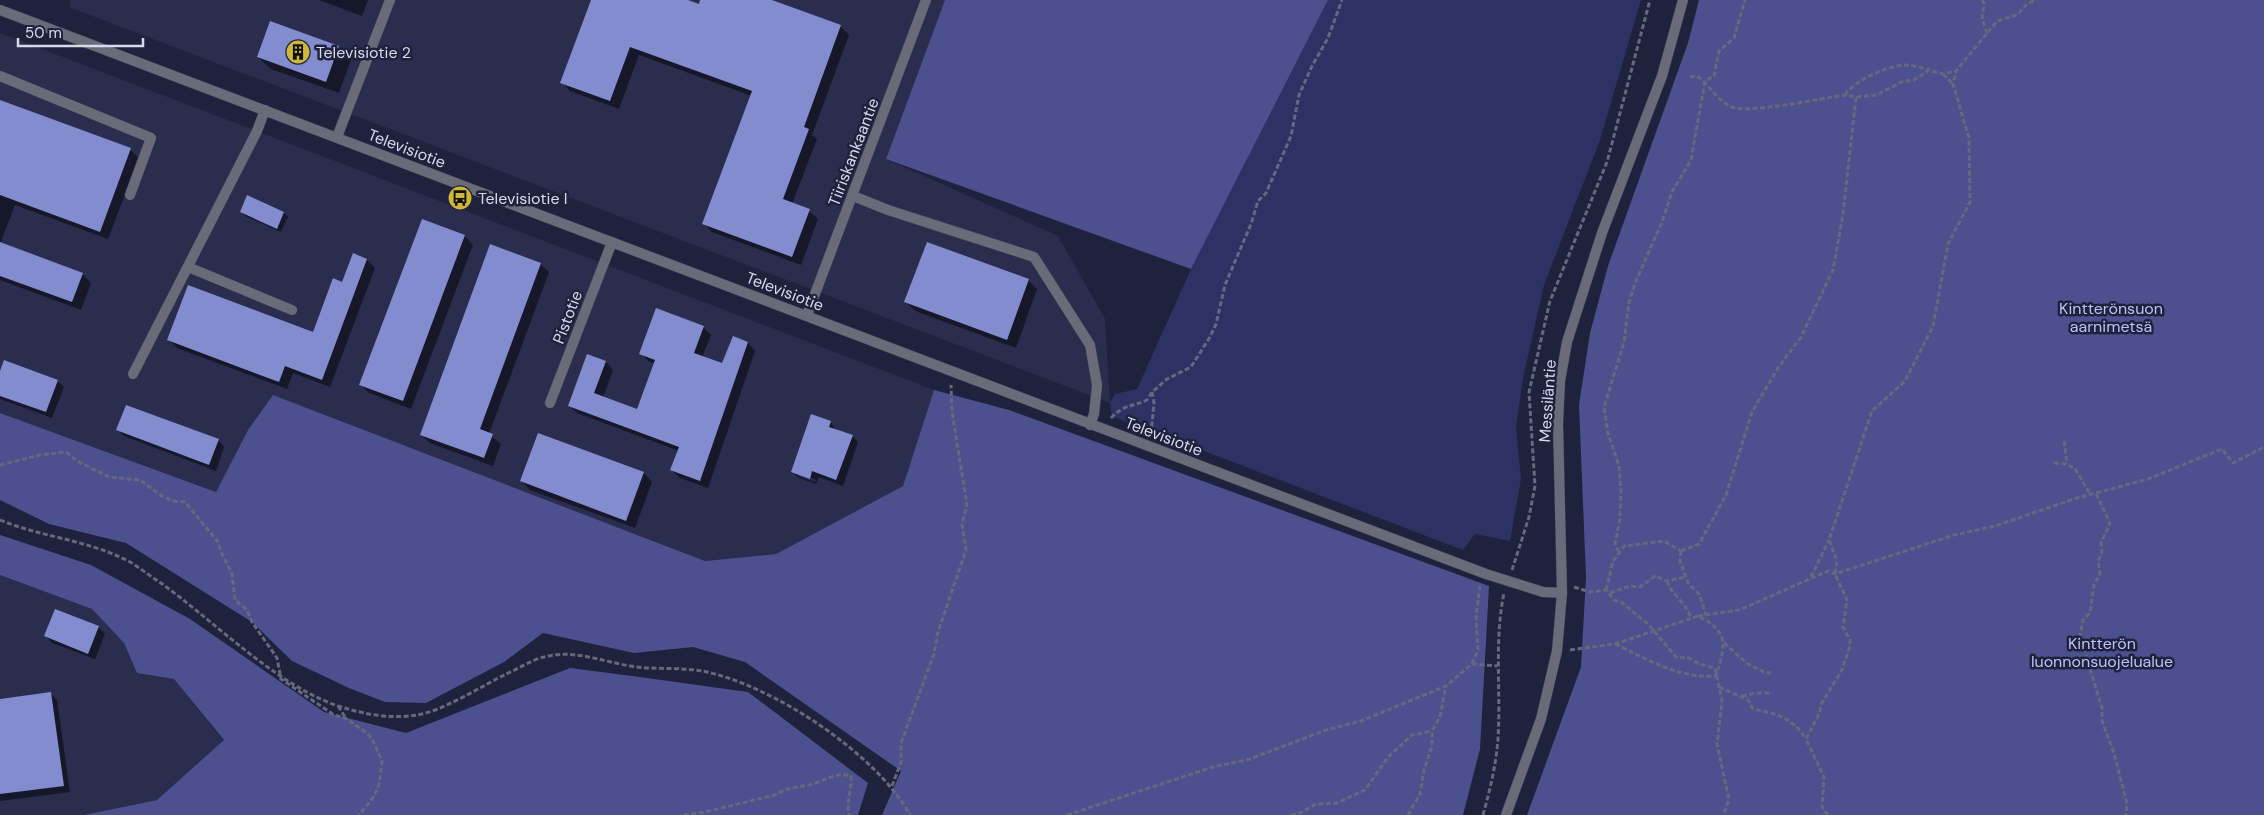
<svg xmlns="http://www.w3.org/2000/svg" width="2264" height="815" viewBox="0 0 2264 815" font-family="'DM Sans',sans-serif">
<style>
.built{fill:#2a2d4d}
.green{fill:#2e3163}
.forest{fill:#4c508f}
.shadow{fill:#0007;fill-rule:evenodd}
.building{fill:#848cd0}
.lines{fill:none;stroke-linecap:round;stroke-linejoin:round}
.service-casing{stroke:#393c54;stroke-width:11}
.minor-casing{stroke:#393c54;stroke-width:11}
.tertiary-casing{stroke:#393c54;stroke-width:11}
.path{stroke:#65687e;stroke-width:3;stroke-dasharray:5 2.5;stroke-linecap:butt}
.service{stroke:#696b79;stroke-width:10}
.minor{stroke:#696b79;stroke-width:10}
.tertiary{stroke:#696b79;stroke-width:10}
.labels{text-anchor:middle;stroke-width:5;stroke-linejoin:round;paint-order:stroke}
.poi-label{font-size:16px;fill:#d7daeb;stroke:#1f223c;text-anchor:start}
.street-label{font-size:16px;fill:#d7daeb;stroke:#1f223c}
.park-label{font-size:16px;fill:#bbc2fa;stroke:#1f223c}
</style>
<rect width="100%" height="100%" fill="#1f223c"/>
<g class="built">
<polygon points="71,0 945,0 886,159 1058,236 1105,319 1110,403 69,7"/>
<polygon points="0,33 934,390 903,486 776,554 705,561 273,395 248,430 216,492 0,413"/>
<polygon points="0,575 92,609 124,643 137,673 174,679 224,741 157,800 94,813 95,815 0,815"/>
</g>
<polygon class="green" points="1328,0 1641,0 1600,140 1544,285 1523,378 1516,427 1521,479 1510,541 1475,534 1463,550 1112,416 1110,403 1115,394 1137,389 1191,269"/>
<g class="forest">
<polygon points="945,0 1328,0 1191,269 886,159"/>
<polygon points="1699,0 2264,0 2264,815 1527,815 1581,667 1586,577 1579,405 1590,333 1608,266 1688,43"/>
<polygon points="934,390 1009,410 1489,586 1480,749 1463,815 882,815 901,771 745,662 693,647 634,653 543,633 504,662 426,703 385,702 349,688 292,661 252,622 126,543 49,524 0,500 0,413 216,492 248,430 273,395 705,561 776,554 903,486"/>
<polygon points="0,535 91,565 190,619 324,712 406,733 570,668 632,676 748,692 868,783 858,815 84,815 157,800 224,740 174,679 137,673 124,643 92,609 0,575"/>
</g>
<g class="shadow">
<polygon points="319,0 368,0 362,16"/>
<polygon points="592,0 685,0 700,5 702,0 768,0 840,26 849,35 812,135 817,139 792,204 809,211 818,219 801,265 712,232 704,223 752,96 639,55 619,109 570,91 562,82"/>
<polygon points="338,47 351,60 339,93 271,69 258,57"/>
<polygon points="0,101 130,150 139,158 108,239 15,205 0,244 82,274 91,283 81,310 0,280"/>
<polygon points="248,197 284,213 288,217 281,232 245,216 241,212"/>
<polygon points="422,220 465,236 473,245 411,409 369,393 360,384"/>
<polygon points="367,260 375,268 330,387 293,373 287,389 177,348 169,340 314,334 343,283"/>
<polygon points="540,264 549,272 489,434 501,444 493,466 430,443 421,435"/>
<polygon points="1028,280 1037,289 1016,348 915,311 906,302"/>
<polygon points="703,327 711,335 702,357 723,365 734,337 748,343 755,351 708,488 680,478 672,470 679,451 577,413 569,406 588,356 606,362 613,370 603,398 638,410 655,364 648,361 641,353"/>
<polygon points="0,374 57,381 64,387 52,418 0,399"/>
<path d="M830 422 836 430 852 436 858 442 843 486 819 477 816 484 799 478 792 471ZM798 473 816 480 815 482 798 476Z"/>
<polygon points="118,430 218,440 224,447 216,471 124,436"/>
<polygon points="644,473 652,482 635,528 530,490 522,481"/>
<polygon points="98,627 105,634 95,659 52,643 46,636"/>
<polygon points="51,694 57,700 70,792 0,801 0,700"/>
</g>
<g class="building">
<polygon points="591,0 688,0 699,4 700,0 772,0 841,25 804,127 809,129 783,199 810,209 792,257 702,224 752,91 630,47 610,101 560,83"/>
<polygon points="270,21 339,46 326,82 257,57"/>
<polygon points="0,100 131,148 100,232 0,195"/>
<polygon points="247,195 284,212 277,229 240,212"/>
<polygon points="422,219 465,235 403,401 359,385"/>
<polygon points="0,242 83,273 72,302 0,276"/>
<polygon points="927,242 1029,279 1007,340 904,302"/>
<polygon points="490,244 541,263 480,429 493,434 484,458 420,435"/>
<polygon points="353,253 367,259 322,380 285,366 279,382 167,340 188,285 313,332 333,278 342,282"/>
<polygon points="656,308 704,326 694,353 722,363 733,336 748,342 700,481 670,470 679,447 568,406 587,354 606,361 594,393 637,409 655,360 639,354"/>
<polygon points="4,360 58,380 46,412 0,396 0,371"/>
<polygon points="126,405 219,439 209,465 116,430"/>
<polygon points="811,414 831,421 829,427 853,435 836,480 812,471 810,479 791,472"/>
<polygon points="538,433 644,472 626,521 520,481"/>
<polygon points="55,609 99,626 88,654 44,636"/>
<polygon points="51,692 64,786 0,794 0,699"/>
</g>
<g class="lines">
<defs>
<g id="service">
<polyline points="0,76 151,138 130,195"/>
<polyline points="853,196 888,210 1034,257 1090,345 1097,385 1094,414 1090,425"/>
<polyline points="188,267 292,310"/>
<polyline points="133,374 257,131 265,110"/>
</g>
<g id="minor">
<polyline points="337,137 390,0"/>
<polyline points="807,315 926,0"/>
<polyline points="550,403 612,242"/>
</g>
<g id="tertiary">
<polyline points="0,10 1486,574 1543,592 1562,593"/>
<polyline points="1506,815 1541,719 1557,651 1562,593 1558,424 1560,381 1567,342 1602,233 1662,76 1683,0"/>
</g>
</defs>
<use href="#service" class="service-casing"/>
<use href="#minor" class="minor-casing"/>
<use href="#tertiary" class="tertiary-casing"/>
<g class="path">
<polyline points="1982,0 1984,3 1982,18 1987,33"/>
<polyline points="1943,74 1953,84"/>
<path d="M1690 77 1697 76C1710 85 1717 101 1732 107 1751 114 1822 98 1845 95L1856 97 1877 95 1901 82 1914 80 1929 70 1943 74 1956 71"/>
<path d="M1845 95C1853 81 1889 65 1905 65 1913 65 1922 68 1929 70"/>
<path d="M1111 418C1124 404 1132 407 1147 400L1152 392 1167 379 1191 367 1210 337 1216 324 1225 285 1251 224 1258 201 1266 193 1291 136 1299 95 1312 66 1328 38 1342 0"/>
<polyline points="1151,434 1154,403 1152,392"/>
<polyline points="2064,441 2067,464"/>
<polyline points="2054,463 2067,464 2075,469 2091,495"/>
<polyline points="0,465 40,455 66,452 77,461 109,477 140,480 162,496 173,501 185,502 218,542 221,552 232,574 235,600 247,610 252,622 277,658 281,679 334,715 345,718 368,734 373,741 382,761 380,778 378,788 372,799 359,815"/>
<polyline points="2096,494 2110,523 2101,543 2102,552 2098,562 2100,574 2094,585 2090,613 2083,620 2080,636 2102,708 2102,721 2114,753 2127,804 2126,815"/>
<path d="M0 520C41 537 88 540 128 561 138 566 148 575 158 581 215 621 280 690 345 708 367 715 394 719 417 715 443 711 482 686 506 674 518 669 531 660 544 657 573 649 601 661 630 666 654 670 679 667 702 671 771 684 877 754 910 815"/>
<polyline points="1681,551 1699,544 1726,495 1752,412 1778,368 1801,337 1833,270 1843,214 1856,97"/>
<polyline points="1681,551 1680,561 1688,583 1699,594 1706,615"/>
<polyline points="1619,552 1615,544 1620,519 1621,491 1619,466 1608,433 1604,407 1624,342 1629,303 1635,283 1662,222 1672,192 1691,160 1705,81 1714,76 1719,51 1734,38 1745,0"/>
<polyline points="1512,570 1529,517 1535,486 1529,392 1550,301 1607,162 1650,0"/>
<polyline points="1811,577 1829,540"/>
<path d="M1667 581C1669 591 1686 603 1691 618"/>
<polyline points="1574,587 1590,592 1606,590 1614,600 1621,602 1648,624 1676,657 1689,658 1699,664 1715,668 1722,701 1717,744 1729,800 1723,815"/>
<polyline points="1606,590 1613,561 1624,546 1664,541 1681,551"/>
<polyline points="1610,593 1629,586 1640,587 1655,576 1667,581 1686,577"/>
<polyline points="1698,616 1739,610 1828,571 1835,574 1954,535 1995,526 2077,498 2148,479 2222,449 2233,463 2264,447"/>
<polyline points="1724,643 1748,664 1764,672 1771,673"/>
<path d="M1570 650 1615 644 1698 616C1731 632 1725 647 1716 676 1679 679 1647 659 1615 644"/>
<polyline points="1472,664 1497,666"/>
<path d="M1719 687 1748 700 1753 709C1777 714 1792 717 1806 739"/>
<polyline points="1742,696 1756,693 1772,693"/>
<polyline points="338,706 345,717"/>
<polyline points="892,786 901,762 901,743 934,654 938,632 966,550 962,524 967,505 952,412 951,385"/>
<path d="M684 815 705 812 775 795C786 788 797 787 809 785 822 782 837 771 851 776 852 789 846 801 849 815"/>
<polyline points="1067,815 1216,766 1247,760 1326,730 1361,721 1446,686 1472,664 1478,650 1476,616 1480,586"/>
<polyline points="1291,815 1300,813 1316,804 1337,803 1365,790 1388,757 1412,735 1432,731"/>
<polyline points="1408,815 1420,794 1424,770 1432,746 1432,731 1440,717 1446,686"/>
<path d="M1483 815C1490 790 1496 765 1498 739 1501 691 1494 641 1504 593"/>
<polyline points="1828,815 1822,807 1824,777 1806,739 1819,714 1822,703 1842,670 1850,646 1850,640 1843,627 1847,600 1835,574 1837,561 1829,540 1872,411 1905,381 1933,326 1948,244 1970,202 1969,138 1953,84 1956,71 1997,21 2017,15 2027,4 2035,0"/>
</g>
<use href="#service" class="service"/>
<use href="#minor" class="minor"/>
<use href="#tertiary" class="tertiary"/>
</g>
<defs>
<symbol id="building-disc" viewBox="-11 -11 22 22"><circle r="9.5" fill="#cfb837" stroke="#1f223c"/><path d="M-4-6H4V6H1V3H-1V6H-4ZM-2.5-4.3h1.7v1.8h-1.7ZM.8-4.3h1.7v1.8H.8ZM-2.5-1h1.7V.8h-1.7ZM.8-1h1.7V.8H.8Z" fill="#111"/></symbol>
<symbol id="bus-disc" viewBox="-11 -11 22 22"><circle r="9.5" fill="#cfb837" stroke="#1f223c"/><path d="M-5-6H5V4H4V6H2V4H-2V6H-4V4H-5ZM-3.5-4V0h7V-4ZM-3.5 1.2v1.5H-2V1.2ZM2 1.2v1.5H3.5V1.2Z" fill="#111"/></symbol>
</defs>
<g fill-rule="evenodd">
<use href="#building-disc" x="284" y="38" width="28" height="28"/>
<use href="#bus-disc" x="446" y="184" width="28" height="28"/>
</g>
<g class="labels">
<g class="poi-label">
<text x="316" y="58">Televisiotie 2</text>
<text x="478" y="204">Televisiotie I</text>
</g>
<g class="street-label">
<text transform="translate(407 148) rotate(21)" y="6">Televisiotie</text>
<text transform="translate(853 152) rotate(-69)" y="6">Tiiriskankaantie</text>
<text transform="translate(785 291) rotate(21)" y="6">Televisiotie</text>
<text transform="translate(567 317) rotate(-69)" y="6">Pistotie</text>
<text transform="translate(1547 401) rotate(-86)" y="6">Messiläntie</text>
<text transform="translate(1164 436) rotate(21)" y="6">Televisiotie</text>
</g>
<g class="park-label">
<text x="2111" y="314">Kintterönsuon<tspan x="2111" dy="18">aarnimetsä</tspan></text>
<text x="2102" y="649">Kintterön<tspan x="2102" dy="18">luonnonsuojelualue</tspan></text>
</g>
</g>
<path d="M18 38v8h125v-8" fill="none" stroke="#d7daeb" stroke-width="2.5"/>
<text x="25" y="38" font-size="15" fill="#d7daeb" stroke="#1f223c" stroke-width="4" paint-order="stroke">50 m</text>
</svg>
